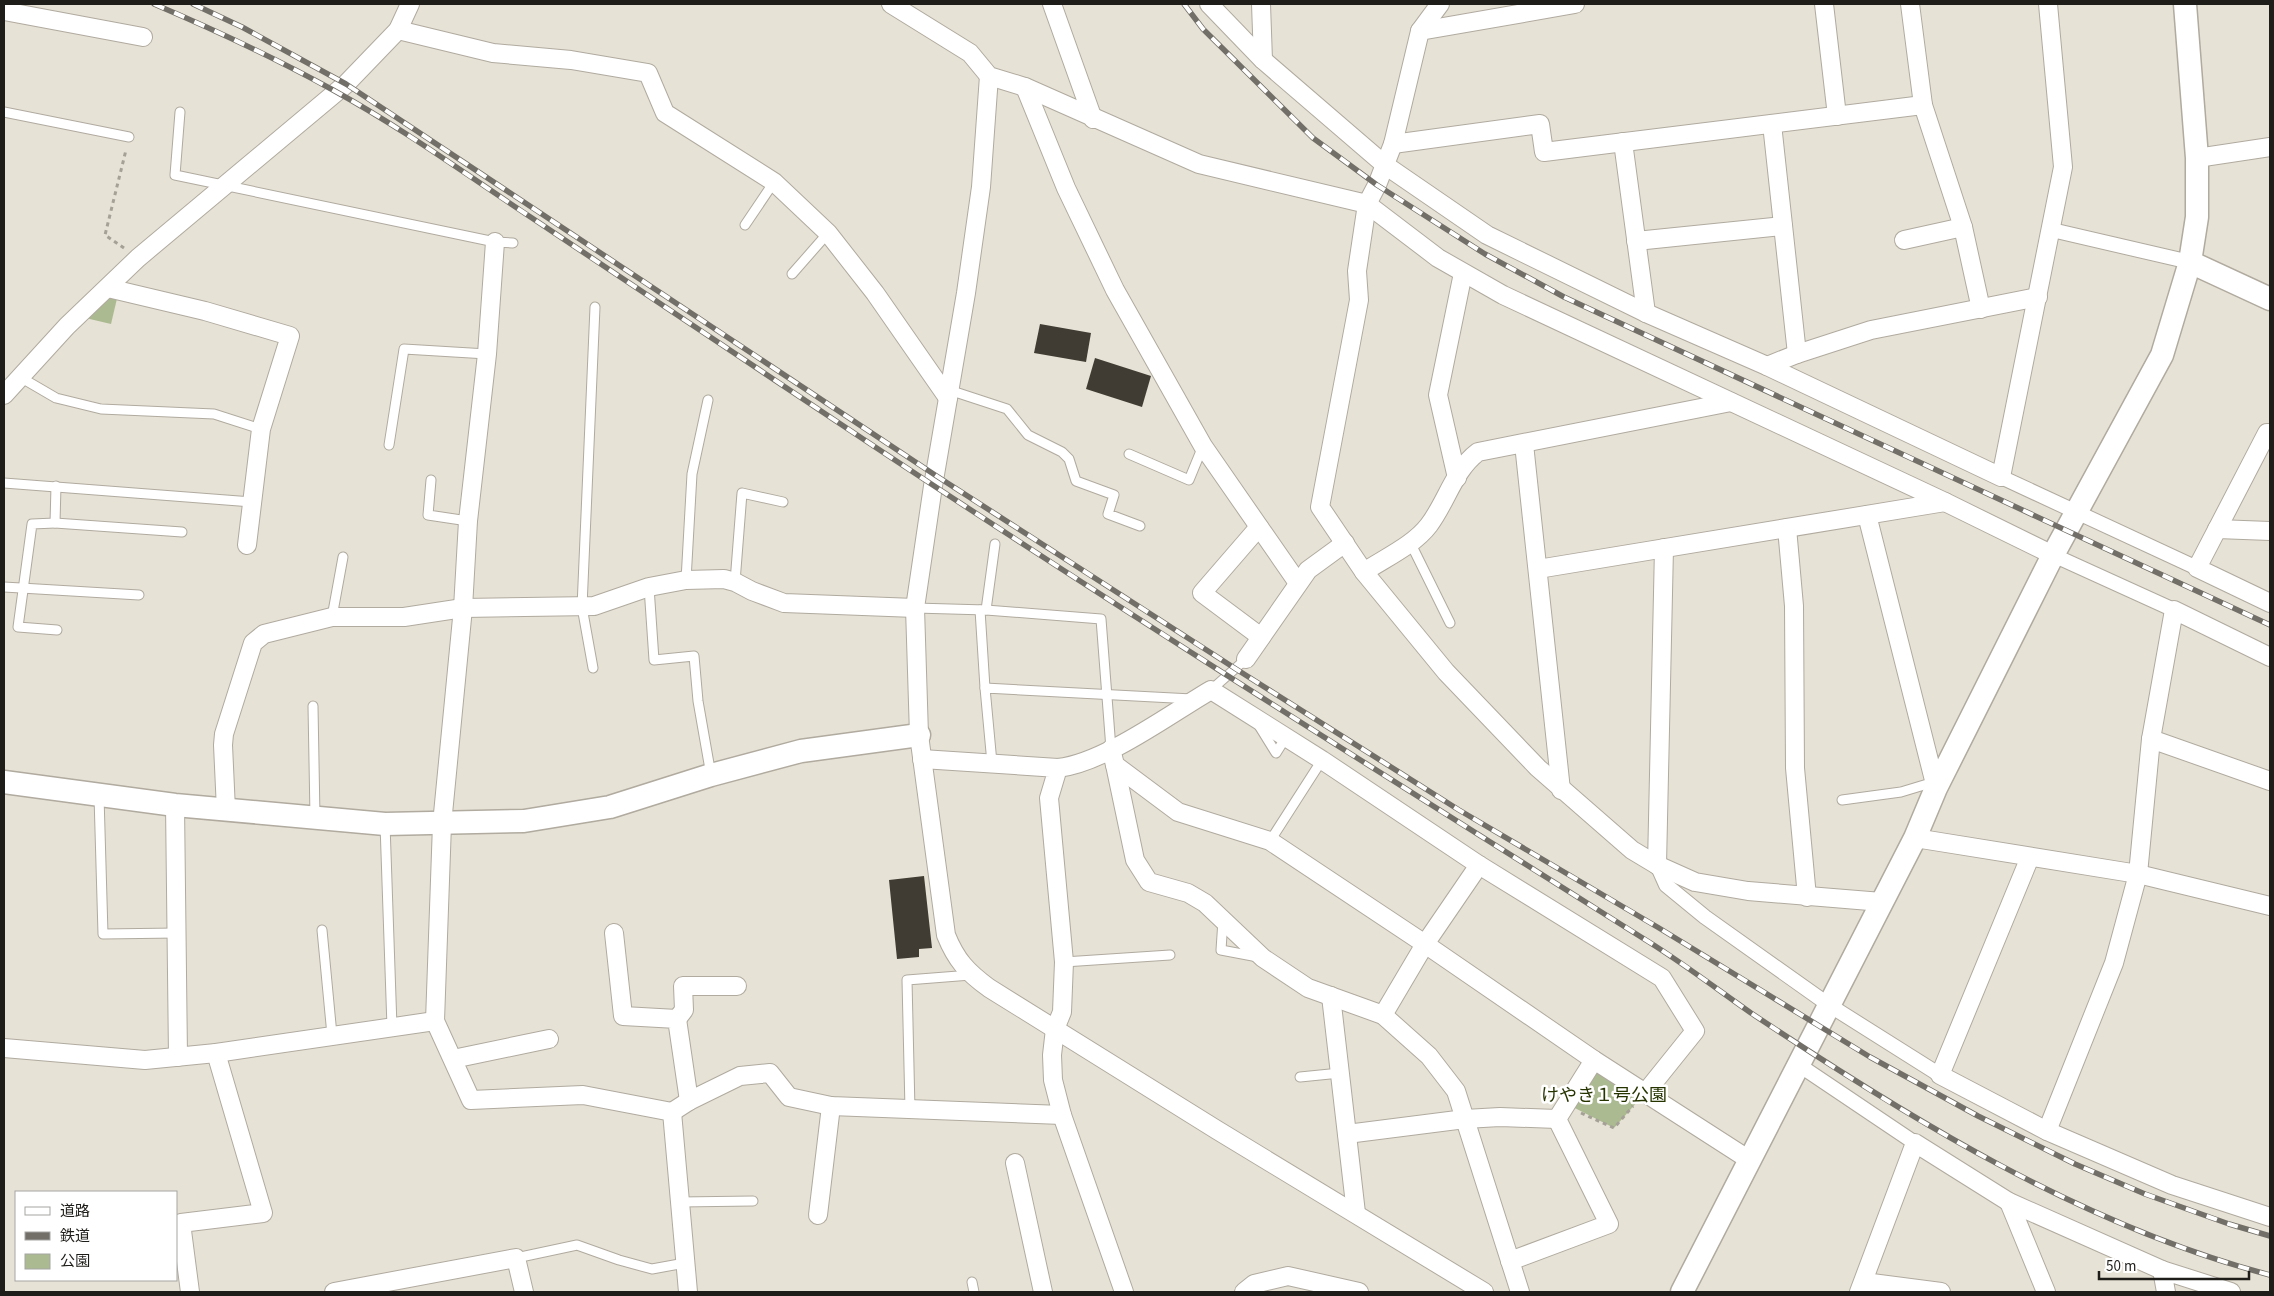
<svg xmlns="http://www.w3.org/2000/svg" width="2274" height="1296" viewBox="0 0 2274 1296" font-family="'Source Sans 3','Noto Sans JP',sans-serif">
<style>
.green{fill:#abba91}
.building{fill:#413c33}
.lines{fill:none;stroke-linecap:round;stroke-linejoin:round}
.service-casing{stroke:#b0aa9f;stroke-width:11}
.pedestrian-casing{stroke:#b0aa9f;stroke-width:16}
.minor-casing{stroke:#b0aa9f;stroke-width:20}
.tertiary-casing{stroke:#b0aa9f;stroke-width:25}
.path{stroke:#a5a197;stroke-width:3;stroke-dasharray:4 4;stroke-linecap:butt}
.service{stroke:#fff;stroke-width:9}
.pedestrian{stroke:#fff;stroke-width:14}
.minor{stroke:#fff;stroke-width:18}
.tertiary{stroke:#fff;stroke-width:22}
.rail-casing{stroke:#726f68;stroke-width:5.5}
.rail{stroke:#fff;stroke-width:4;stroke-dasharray:11;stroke-linecap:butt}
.labels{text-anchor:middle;stroke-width:5;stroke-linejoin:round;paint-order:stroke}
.park-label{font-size:18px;fill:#263400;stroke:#fff}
</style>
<rect width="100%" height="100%" fill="#e7e2d6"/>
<g class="green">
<polygon points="119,290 111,324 77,316"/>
<polygon points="1594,1060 1646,1092 1614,1128 1567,1104"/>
</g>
<g class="building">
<polygon points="1040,324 1091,333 1086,362 1034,353"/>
<polygon points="1095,358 1151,376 1142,407 1086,389"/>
<polygon points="924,876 932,948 919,949 919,957 897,959 889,880"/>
</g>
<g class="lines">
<defs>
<g id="service">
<polyline points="4,112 129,137"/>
<polyline points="180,112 175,175 495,242 513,243"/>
<polyline points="745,225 774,182"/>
<polyline points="792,274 828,233"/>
<polyline points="20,377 56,398 101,409 214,414 261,429"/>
<polyline points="949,390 1007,409 1028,435 1062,452 1069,459 1076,481 1114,495 1108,514 1140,526"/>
<polyline points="389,445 404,349 487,354"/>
<polyline points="1129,454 1189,480 1203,446"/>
<polyline points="431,480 428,515 468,521"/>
<polyline points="4,483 252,502"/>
<polyline points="56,486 55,523 32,524 18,627 57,630"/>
<polyline points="55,523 182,532"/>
<polyline points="1410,542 1450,623"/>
<polyline points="686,580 692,474 708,400"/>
<polyline points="735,582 742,493 783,502"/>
<polyline points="4,587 139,595"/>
<polyline points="649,587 654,660 694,656 698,701 711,775"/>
<polyline points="915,608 986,610 1101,619 1111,749"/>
<polyline points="980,610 985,688"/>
<polyline points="986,610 995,544"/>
<polyline points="332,617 343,557"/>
<polyline points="593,668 582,607 595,307"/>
<polyline points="1211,690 1246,659"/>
<polyline points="313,706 315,817"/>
<polyline points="1258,724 1276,753 1286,737"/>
<polyline points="992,763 985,688 1192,699"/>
<polyline points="99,796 103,934 177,933"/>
<polyline points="1842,800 1901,792 1934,782"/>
<polyline points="385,824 392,1027"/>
<polyline points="1270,841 1322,760"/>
<polyline points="1223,920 1221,950 1258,957"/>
<polyline points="322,930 332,1035"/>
<polyline points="1064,962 1170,955"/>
<polyline points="1300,1077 1340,1073"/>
<polyline points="910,1110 907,980 971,975"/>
<polyline points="680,1202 753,1201"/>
<polyline points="516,1258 577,1245 619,1260 652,1269 685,1263"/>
<polyline points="972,1282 974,1292"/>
</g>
<g id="pedestrian">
<polyline points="2052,230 2190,262"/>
<polyline points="2001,477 2197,568"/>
<polyline points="2053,555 2174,610"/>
<polyline points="1657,865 1666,885 1705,917 1829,1005 1940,1075"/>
<polyline points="1799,1065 1915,1143"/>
</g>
<g id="minor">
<polyline points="891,4 970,53 989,76 1025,87 1199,164 1367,204 1438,258 1503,295 1945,502 2053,555"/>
<polyline points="1052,4 1093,119"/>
<polyline points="1209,4 1263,60 1385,165 1487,235 1646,313 1767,366 1797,354 1871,330 2038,297"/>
<polyline points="1261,4 1263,60"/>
<polyline points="1575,4 1420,31 1393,144 1377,185 1367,204 1357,271 1359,300 1320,507 1364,572 1446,672 1538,768 1632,850 1657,865 1695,882 1748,891 1882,902"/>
<polyline points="1824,4 1837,116"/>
<polyline points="1910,4 1923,105 1963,227 1981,309"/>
<polyline points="4,11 143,37"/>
<polyline points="398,30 493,53 571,60 648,73 665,113 774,182 828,233 875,293 948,398"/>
<polyline points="1420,31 1440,4"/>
<path d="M989 76 981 187 966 293 933 486 915 608 919 735 946 935C956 960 967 972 989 988L1217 1130 1484 1292"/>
<polyline points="1025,87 1066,188 1115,290 1203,446 1298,583"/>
<polyline points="1772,124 1797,354"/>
<polyline points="1623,142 1646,313"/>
<polyline points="1393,144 1540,124 1544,152 1923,105"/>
<polyline points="2197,158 2270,147"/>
<polyline points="1904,240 1963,227"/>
<polyline points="1636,241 1783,226"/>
<polyline points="108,288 205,311 290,336 261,429 247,545"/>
<polyline points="1767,366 2001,477 2063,167 2048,4"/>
<polyline points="4,395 67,326 138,258 346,84 398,30 410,4"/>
<polyline points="2270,433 2267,433 2197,568 2270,603"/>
<polyline points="1524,444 1561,790"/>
<polyline points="1457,478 1438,395 1463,273"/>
<polyline points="1867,515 1936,788"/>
<polyline points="1259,527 1202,593 1261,637"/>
<polyline points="1787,528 1794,606 1795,768 1807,897"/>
<polyline points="2217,529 2270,531"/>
<polyline points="1538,569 1945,502"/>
<path d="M1364 572C1385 558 1414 545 1429 525 1447 501 1454 470 1478 452L1731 402"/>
<polyline points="1246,659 1308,570 1345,543"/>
<polyline points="2151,739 2270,781"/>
<polyline points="1111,749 1115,765 1178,812 1270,841 1425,944 1594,1060 1751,1161"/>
<polyline points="922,759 1058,768 1049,798 1064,962 1062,1012 1055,1029 1052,1055 1053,1080 1062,1115 1124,1292"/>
<polyline points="1115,765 1135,860 1149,882 1188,893 1205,903 1263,958 1308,988 1383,1015 1429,1056 1456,1091 1520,1292"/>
<path d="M1058 768C1104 763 1170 714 1211 690L1322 760 1479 865 1662 978 1695 1031 1646 1092"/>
<polyline points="175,805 178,1057"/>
<polyline points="226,810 223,745 224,734 253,643 264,634 332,617 404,617 463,608 594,606 649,587 686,580 724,579 735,582 752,591 784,603 915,608"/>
<polyline points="1915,838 2138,874 2270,906"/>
<polyline points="2030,857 1940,1075 2047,1131 2172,1185 2270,1217"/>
<polyline points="1657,865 1664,548"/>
<polyline points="614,933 623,1016 677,1019 689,1101"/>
<polyline points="1331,996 1356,1213"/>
<polyline points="1383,1015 1425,944 1479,865"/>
<polyline points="677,1019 684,1010 683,986 737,986"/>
<polyline points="435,1021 442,824 463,608 468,521 487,354 495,242"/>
<polyline points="4,1048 145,1060 216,1053 435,1021 471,1100 583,1095 672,1112 688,1292"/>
<polyline points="453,1059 549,1039"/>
<polyline points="672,1112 689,1101 740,1076 770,1073 789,1097 831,1106 1062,1115"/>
<polyline points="2047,1131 2114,963 2138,874 2151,739 2174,610 2270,657"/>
<polyline points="1347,1134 1465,1119 1500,1117 1557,1119"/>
<polyline points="1015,1163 1043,1292"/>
<polyline points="2009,1202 2046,1292"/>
<polyline points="818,1215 831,1106"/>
<polyline points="1510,1261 1609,1224 1557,1119 1594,1060"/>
<polyline points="1864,1282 1941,1292"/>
<polyline points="190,1292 181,1223 263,1213 216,1053"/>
<polyline points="334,1292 516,1258 524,1292"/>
<polyline points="1244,1292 1254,1284 1288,1276 1359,1292"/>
<polyline points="1859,1292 1915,1143 2009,1202 2162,1270"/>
<polyline points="2166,1292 2162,1270 2231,1292"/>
</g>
<g id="tertiary">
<polyline points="2190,262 2270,299"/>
<polyline points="4,782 175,805 385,824 524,821 610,807 711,775 801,751 919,735"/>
<polyline points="1682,1292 1915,838 1936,788 2053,555 2162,355 2190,262 2197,217 2197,158 2185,4"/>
</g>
</defs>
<use href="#service" class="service-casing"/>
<use href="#pedestrian" class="pedestrian-casing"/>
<use href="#minor" class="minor-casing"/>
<use href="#tertiary" class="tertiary-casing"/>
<g class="path">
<polyline points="124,248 105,235 126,150"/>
<polyline points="1581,1113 1614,1128 1633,1106"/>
</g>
<use href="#service" class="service"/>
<use href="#pedestrian" class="pedestrian"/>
<use href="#minor" class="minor"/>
<use href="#tertiary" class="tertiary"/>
<defs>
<g id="rail">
<path d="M154 4C215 30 275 58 333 90 402 128 467 175 532 218 635 287 739 356 842 425 1108 602 1379 772 1649 942 1684 964 1717 989 1751 1013 1910 1119 2084 1226 2270 1275"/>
<polyline points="193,4 242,27 346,84 935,475 1236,669 1459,810 1659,928 1870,1057 1978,1116 2075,1164 2145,1194 2229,1224 2270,1236"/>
<polyline points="1184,4 1203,29 1313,138 1377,185 1485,254 1564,297 2270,625"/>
</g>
</defs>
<use href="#rail" class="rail-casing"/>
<use href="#rail" class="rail"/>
</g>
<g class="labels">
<g class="park-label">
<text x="1604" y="1101">けやき１号公園</text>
</g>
</g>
<rect width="2274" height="1296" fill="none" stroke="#1f1d19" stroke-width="10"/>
<rect x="15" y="1191" width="162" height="90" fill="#ffffff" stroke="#a5a5a3"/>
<rect x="25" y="1207" width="25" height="8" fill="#ffffff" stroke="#a5a5a3"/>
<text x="60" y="1216" font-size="15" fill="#1f1d19">道路</text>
<rect x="25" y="1232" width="25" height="8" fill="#726f68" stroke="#a5a5a3"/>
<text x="60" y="1241" font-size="15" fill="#1f1d19">鉄道</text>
<rect x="25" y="1254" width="25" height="15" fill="#abba91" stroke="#a5a5a3"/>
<text x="60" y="1266" font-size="15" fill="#1f1d19">公園</text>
<path d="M2099 1271v8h150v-8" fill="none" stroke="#1f1d19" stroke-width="2.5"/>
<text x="2106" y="1271" font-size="15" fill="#1f1d19" stroke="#ffffff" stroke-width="4" paint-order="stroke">50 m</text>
</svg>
